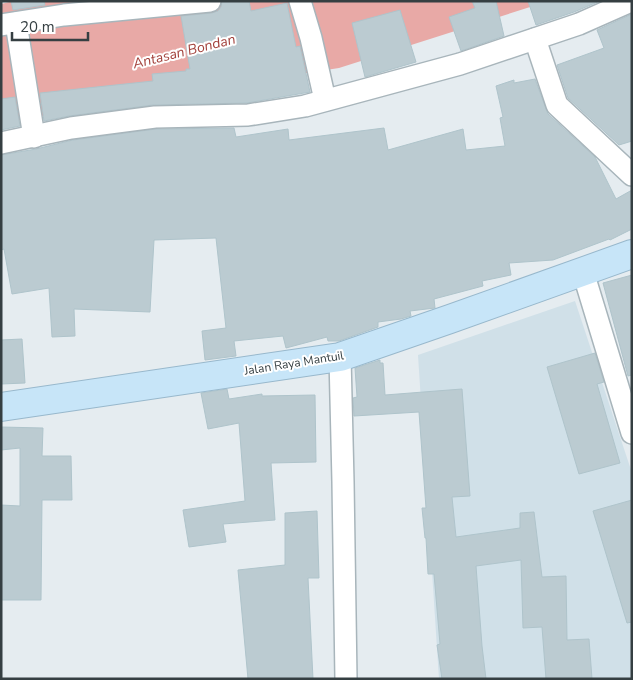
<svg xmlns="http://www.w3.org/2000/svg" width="633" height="680" viewBox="0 0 633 680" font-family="'Nunito Sans',sans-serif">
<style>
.education{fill:#d0e0e8}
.water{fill:#e8a9a6}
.building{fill:#bbcbd1;stroke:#afc4cb}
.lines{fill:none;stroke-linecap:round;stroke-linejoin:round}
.street-casing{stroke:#a8b5bb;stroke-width:24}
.secondary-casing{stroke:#98b8cc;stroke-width:30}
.street{stroke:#fff;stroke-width:21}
.secondary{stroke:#c7e5f8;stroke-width:28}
.labels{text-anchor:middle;stroke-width:4;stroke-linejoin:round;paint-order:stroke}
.street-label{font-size:12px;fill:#353f42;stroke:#fff}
.water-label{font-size:14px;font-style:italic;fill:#a2403a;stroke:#fff}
</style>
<rect width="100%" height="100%" fill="#e5ecf0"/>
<polygon class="education" points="575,301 632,473 632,679 439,679 418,355"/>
<polygon class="water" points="14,1 549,1 339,68 151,97 1,123 1,4"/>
<g class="building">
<polygon points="11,1 44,1 45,5 13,10"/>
<polygon points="222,1 249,1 251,11 287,3 296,47 300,46 310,92 247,103 153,105 69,116 44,121 40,93 153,81 152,74 186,71 186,69 190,69 181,16 212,13 218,11 221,7"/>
<polygon points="472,1 496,1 504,36 461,51 449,17 475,8"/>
<polygon points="528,1 600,1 574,12 536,25"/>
<polygon points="400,10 416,62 365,77 352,23"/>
<polygon points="632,14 632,141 619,145 568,98 557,65 604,48 597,30"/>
<polygon points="535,79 548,114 595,157 616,199 632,190 632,229 610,240 609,239 553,260 509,263 511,275 482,281 483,286 434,299 435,308 410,311 411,316 401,319 378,322 378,327 339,341 328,341 327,337 286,348 283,336 234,341 236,356 205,360 202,331 226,328 216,238 154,240 150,312 74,309 75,336 52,337 49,288 12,294 4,249 1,250 1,155 36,149 73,140 156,129 234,128 236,137 288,129 289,140 384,128 388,150 463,129 466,150 505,146 500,118 503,117 496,86 514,80 514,83"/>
<polygon points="15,97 20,126 1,130 1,99"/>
<polygon points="632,275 632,375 628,376 603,283"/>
<polygon points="22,339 25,383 1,384 1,340"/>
<polygon points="595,353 604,382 597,384 620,463 579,474 547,367"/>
<polygon points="380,360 380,363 383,363 385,395 462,389 470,496 452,497 456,537 520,528 520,513 534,512 542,577 566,576 567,640 589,639 592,679 546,679 542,627 523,628 521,560 476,566 482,646 486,679 442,679 437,645 440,644 434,574 428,574 426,538 425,538 422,508 426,508 419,412 354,416 353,398 357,397 355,368"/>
<polygon points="227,389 229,399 262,394 262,396 315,395 316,462 271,463 275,520 223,524 226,542 189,547 183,510 245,501 239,423 208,429 201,393"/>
<polygon points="1,427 43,428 42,456 71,456 72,500 42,500 41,600 1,600 1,505 20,506 20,448 1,450"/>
<polygon points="632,500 632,622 627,623 593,511"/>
<polygon points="317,511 319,578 308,578 313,679 248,679 238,570 285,565 285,513"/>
</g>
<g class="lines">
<defs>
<g id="street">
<polyline points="300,1 311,38 325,100"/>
<polyline points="16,23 34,137"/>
<polyline points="1,25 64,15 210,1"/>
<polyline points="535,39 557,105 632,175"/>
<polyline points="1,143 71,128 155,117 248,115 305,106 460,64 579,24 631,1"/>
<polyline points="583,272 632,433"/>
<polyline points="340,357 343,482 346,679"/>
</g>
<polyline id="secondary" points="1,407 340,357 450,319 632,254"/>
</defs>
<use href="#street" class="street-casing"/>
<use href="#secondary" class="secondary-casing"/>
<use href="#street" class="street"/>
<use href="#secondary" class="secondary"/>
</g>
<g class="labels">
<g class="street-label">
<text transform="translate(294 363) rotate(-9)" y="4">Jalan Raya Mantuil</text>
</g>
<g class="water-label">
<text transform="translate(184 51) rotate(-14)" y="5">Antasan Bondan</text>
</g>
</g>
<rect width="633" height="680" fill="none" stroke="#353f42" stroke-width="5"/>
<path d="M12 32v8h76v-8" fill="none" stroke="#353f42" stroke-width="2.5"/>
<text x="20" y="32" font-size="15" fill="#353f42" stroke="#ffffff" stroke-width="4" paint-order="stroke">20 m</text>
</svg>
